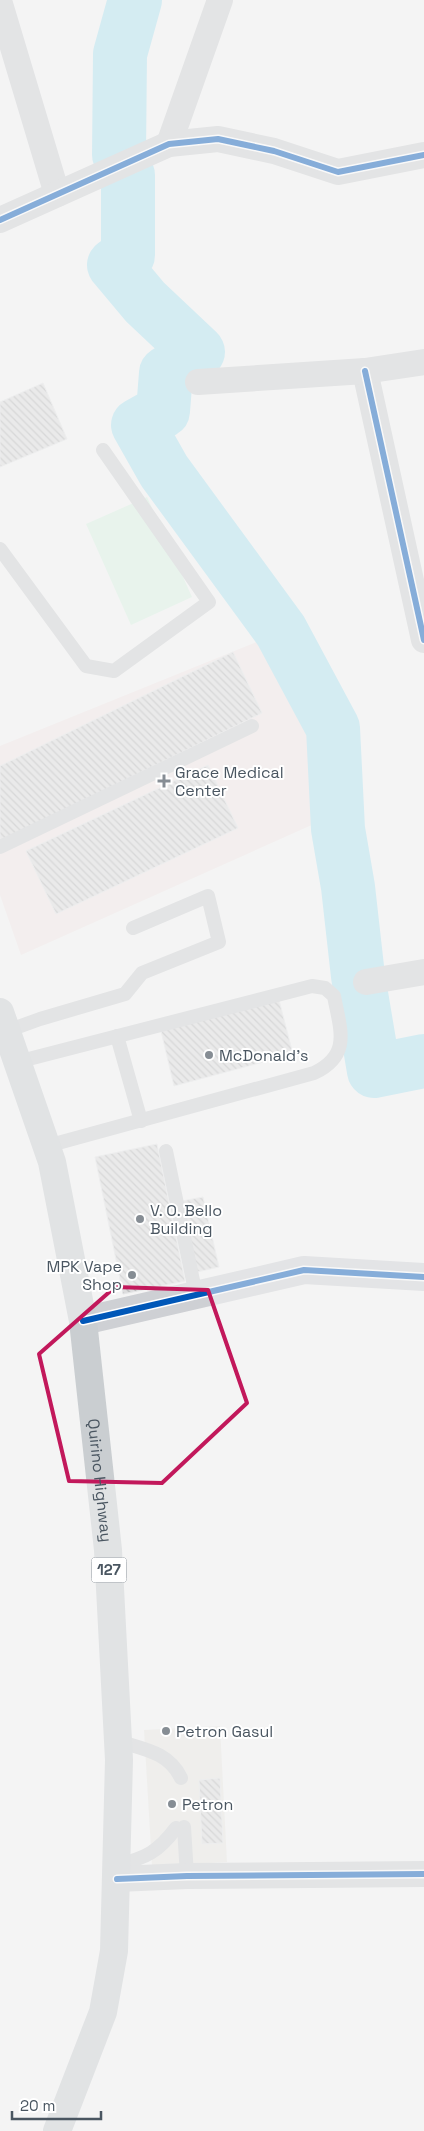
<svg xmlns="http://www.w3.org/2000/svg" width="424" height="2131" viewBox="0 0 424 2131" font-family="'Space Grotesk',sans-serif">
<style>
.commercial{fill:#e8e7e3}
.medical{fill:#f1e7e6}
.green{fill:#d9f2e3}
.lines{fill:none;stroke-linecap:round;stroke-linejoin:round}
.river{stroke:#aee2f0;stroke-width:54}
.building{fill:url(#building-back-hatch);stroke:#e5e6e7}
.lane{stroke:#ced0d2;stroke-width:14}
.street{stroke:#ced0d2;stroke-width:26}
.secondary{stroke:#ced0d4;stroke-width:28}
.primary{stroke:#caced1;stroke-width:28}
.cycleway-casing{stroke:#fff;stroke-width:9}
.cycleway{stroke:#0057b8;stroke-width:6}
.marked{fill:none;stroke:#c2185b;stroke-width:4;stroke-linejoin:round}
.poi-dot{fill:#868d94;stroke:#fff;stroke-width:2}
.labels{text-anchor:middle;stroke-width:4;stroke-linejoin:round;paint-order:stroke}
.shield{fill:#fff;stroke:#808990;stroke-width:1}
.shield-label{font-size:15px;font-weight:bold;fill:#4a5661}
.poi-label{font-size:16px;fill:#4a5661;stroke:#fff;text-anchor:start}
.street-label{font-size:16px;fill:#4a5661;stroke:#fff}
</style>
<defs>
<pattern id="building-back-hatch" width="6" height="6" patternUnits="userSpaceOnUse" patternTransform="scale(1.25)"><rect width="6" height="6" fill="#ddddde"/><path d="M-1 5l2 2M0 0l6 6M5-1l2 2" fill="none" stroke="#b5b6b7"/></pattern>
</defs>
<rect width="100%" height="100%" fill="#f4f4f4"/>
<polygon class="commercial" points="220,1726 227,1862 152,1866 144,1730"/>
<polygon class="medical" points="274,635 319,710 334,815 21,955 0,895 0,746"/>
<polygon class="green" points="147,497 192,597 131,625 86,524"/>
<g class="lines">
<g class="river">
<polyline points="119,155 120,54 135,0"/>
<polyline points="128,175 128,255 114,265 145,302 198,352 166,373 163,411 138,425 164,471 281,631 333,728 338,829 348,887 358,976 374,1071 424,1061"/>
</g>
</g>
<g class="building">
<polygon points="43,383 67,439 0,467 0,402"/>
<polygon points="233,652 262,713 0,841 0,766"/>
<polygon points="208,765 238,828 56,914 26,851"/>
<polygon points="279,1000 293,1054 174,1086 161,1031"/>
<polygon points="157,1144 185,1281 123,1294 95,1157"/>
<polygon points="203,1197 219,1267 197,1272 182,1201"/>
<polygon points="220,1778 223,1843 202,1844 199,1780"/>
</g>
<g class="lines">
<g class="lane">
<polyline points="0,549 86,666 114,671 209,602 103,450"/>
<polyline points="0,847 252,726"/>
<polyline points="7,1031 40,1019 125,994 142,973 219,942 208,896 133,928"/>
<polyline points="117,1036 141,1121"/>
<path d="M17 1062 312 986 325 988 334 996C340 1029 352 1055 314 1073L47 1146"/>
<polyline points="166,1151 196,1295"/>
<path d="M118 1741C143 1749 169 1752 181 1778"/>
<polyline points="184,1827 187,1876"/>
<path d="M117 1865C146 1858 158 1852 176 1828"/>
</g>
<g class="street">
<polyline points="0,4 57,194"/>
<polyline points="169,144 220,0"/>
<polyline points="0,220 169,144 218,139 274,151 338,172 424,155"/>
<polyline points="365,371 424,640"/>
<polyline points="198,382 365,371 424,362"/>
<polyline points="366,982 424,972"/>
<polyline points="117,1879 187,1876 424,1874"/>
</g>
<polyline class="secondary" points="83,1321 304,1270 424,1277"/>
<path class="primary" id="s1" d="M0 1012 52 1162 83 1321 108 1550 119 1760 114 1951 103 2012 57 2131"/>
<defs>
<g id="cycleway">
<polyline points="0,220 169,144 218,139 274,151 338,172 424,155"/>
<polyline points="365,371 424,640"/>
<polyline points="83,1321 304,1270 424,1277"/>
<polyline points="117,1879 187,1876 424,1874"/>
</g>
</defs>
<use href="#cycleway" class="cycleway-casing"/>
<use href="#cycleway" class="cycleway"/>
</g>
<path d="M0 0H424V2131H0ZM115 1287 208 1290 247 1403 162 1483 69 1481 39 1354Z" fill="#f4f4f4" fill-opacity=".55" fill-rule="evenodd"/>
<path class="marked" d="M115 1287 208 1290 247 1403 162 1483 69 1481 39 1354Z"/>
<g class="poi-dot">
<path d="M161.5 773.5h5v5h5v5h-5v5h-5v-5h-5v-5h5z"/>
<circle cx="209" cy="1055" r="5"/>
<circle cx="140" cy="1219" r="5"/>
<circle cx="132" cy="1275" r="5"/>
<circle cx="166" cy="1731" r="5"/>
<circle cx="172" cy="1804" r="5"/>
</g>
<g class="labels">
<rect class="shield" x="91.5" y="1557.5" width="35" height="25" rx="4"/>
<g class="shield-label">
<text x="109" y="1575">127</text>
</g>
<g class="poi-label">
<text x="175" y="778">Grace Medical<tspan x="175" dy="18">Center</tspan></text>
<text x="219" y="1061">McDonald's</text>
<text x="150" y="1216">V. O. Bello<tspan x="150" dy="18">Building</tspan></text>
<text x="122" y="1272" text-anchor="end">MPK Vape<tspan x="122" dy="18">Shop</tspan></text>
<text x="176" y="1737">Petron Gasul</text>
<text x="182" y="1810">Petron</text>
</g>
<g class="street-label">
<text dy="6" stroke="none"><textPath href="#s1" startOffset="481">Quirino Highway</textPath></text>
</g>
</g>
<path d="M12 2111v8h89v-8" fill="none" stroke="#4a5661" stroke-width="2.5"/>
<text x="20" y="2111" font-size="15" fill="#4a5661" stroke="#ffffff" stroke-width="4" paint-order="stroke">20 m</text>
</svg>
